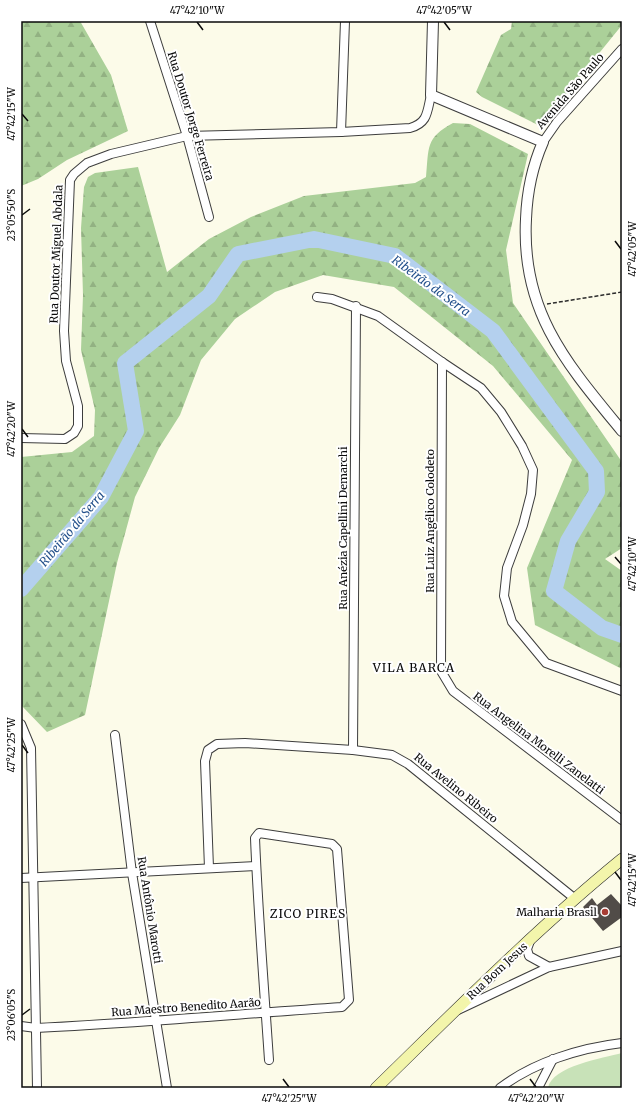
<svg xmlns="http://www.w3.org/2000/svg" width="643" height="1109" viewBox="0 0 643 1109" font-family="Merriweather,serif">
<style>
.green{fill:#c8e2b8}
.forest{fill:url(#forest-firs)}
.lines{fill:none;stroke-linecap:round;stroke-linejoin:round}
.river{stroke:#b4d0ee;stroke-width:16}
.building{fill:#514c48}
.minor-casing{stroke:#3d3d3d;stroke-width:10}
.tertiary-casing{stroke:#3d3d3d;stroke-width:12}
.secondary-casing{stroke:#2c2c2c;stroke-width:12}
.path{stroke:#2c2c2c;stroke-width:1.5;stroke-dasharray:4 2;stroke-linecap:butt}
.minor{stroke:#fff;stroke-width:8}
.tertiary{stroke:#fff;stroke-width:10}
.secondary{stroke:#f3f5ab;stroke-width:11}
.ticks{fill:none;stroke:#0a0a0a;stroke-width:1.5}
.poi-dot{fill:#a83d34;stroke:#fff;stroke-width:1.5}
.labels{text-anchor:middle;stroke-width:4;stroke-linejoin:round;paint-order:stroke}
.street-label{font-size:11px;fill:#0a0a0a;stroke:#fff}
.poi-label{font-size:11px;fill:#0a0a0a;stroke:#fff;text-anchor:end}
.water-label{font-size:12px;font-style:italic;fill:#23508b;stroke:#fff}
.neighbourhood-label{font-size:12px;letter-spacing:1px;fill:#0a0a0a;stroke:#fff}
.neatline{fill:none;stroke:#0a0a0a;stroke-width:1.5}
.ticks-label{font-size:10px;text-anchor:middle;fill:#0a0a0a}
</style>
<defs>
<pattern id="forest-firs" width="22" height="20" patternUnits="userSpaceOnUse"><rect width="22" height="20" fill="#abd099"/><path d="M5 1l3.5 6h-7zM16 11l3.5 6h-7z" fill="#92b182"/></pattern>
</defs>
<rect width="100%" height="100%" fill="#fcfbe9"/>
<path class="green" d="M622 1053V1088H548C552 1066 603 1058 622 1053Z"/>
<g class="forest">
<polygon points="21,21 80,21 111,75 128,131 67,160 38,179 21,186"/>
<polygon points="512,21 622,21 622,25 540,126 482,97 476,92 501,35 511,29"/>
<path d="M453 123 470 124 528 154 506 250 513 303 622 462V548L605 559 622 571V669L535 625 527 568 572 460 493 366 394 287 323 275 275 292 235 319 201 360 180 415 159 448 135 497 117 563 85 715 47 732 21 705V457L72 452 94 436 95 410 81 350 83 295 81 228 84 187 88 177 95 173 138 167 167 272 209 239 251 217 304 196 415 183 426 177C429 148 425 138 453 123Z"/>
</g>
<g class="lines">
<polyline class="river" points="21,589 101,497 136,431 125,363 209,296 238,254 314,239 395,256 493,331 596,471 597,492 568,541 554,591 602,628 622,635"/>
</g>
<polygon class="building" points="611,894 622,906 622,917 603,931 583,907 592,898 597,905"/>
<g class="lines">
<defs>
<g id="minor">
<polyline points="150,21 187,136 209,217"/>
<polyline points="341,132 345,21"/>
<polyline points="543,142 557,122 622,49"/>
<polyline points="317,297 332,299 378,316 442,362 481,388 501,412 522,446 533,470 531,494 523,525 507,568 504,596 512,622 546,663 622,691"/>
<polyline points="442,362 441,671 453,691 622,820"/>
<path d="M21 438 65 439 74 433 78 426V406L66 361 64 331 70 180 74 174 87 163 111 154 187 136 341 132 410 128C428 123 427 112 431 95"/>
<polyline points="21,724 31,748 37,1088"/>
<polyline points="115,735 132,873 167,1088"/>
<polyline points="353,750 356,306"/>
<polyline points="209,868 205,761 208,750 217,744 245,743 353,750 392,755 408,764 574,898"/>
<polyline points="21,878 256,866"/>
<polyline points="530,941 527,949 529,956 549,967"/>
<polyline points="458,1010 549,967 622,951"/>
<path d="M21 1026 36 1028C138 1023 240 1014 342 1007L349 1000 337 849 332 844 259 833 255 838C258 912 264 986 269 1060"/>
<path d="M500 1088C534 1062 580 1048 622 1043"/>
<polyline points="538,1088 553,1059"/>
</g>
<path id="tertiary" d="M433 21 431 95 543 142C532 167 527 192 526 219 521 312 567 364 622 431"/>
<path id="secondary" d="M376 1088C456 1010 535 930 622 859"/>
</defs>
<use href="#minor" class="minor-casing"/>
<use href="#tertiary" class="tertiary-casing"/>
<use href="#secondary" class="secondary-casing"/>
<polyline class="path" points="547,304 622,292"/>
<use href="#minor" class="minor"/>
<use href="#tertiary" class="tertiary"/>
<use href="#secondary" class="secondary"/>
</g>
<path class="ticks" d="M197 22 203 30M444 22 450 30M22 114 28 121M22 215 30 209M615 241 621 249M22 429 28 437M615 557 621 564M22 745 28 753M615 872 621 880M22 1015 30 1009M283 1079 289 1087M530 1079 536 1087"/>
<circle class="poi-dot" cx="605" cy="912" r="4"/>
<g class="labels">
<g class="street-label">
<text transform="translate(570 91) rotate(-49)" y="4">Avenida São Paulo</text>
<text transform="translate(191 116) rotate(73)" y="4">Rua Doutor Jorge Ferreira</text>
<text transform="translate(56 254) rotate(-88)" y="4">Rua Doutor Miguel Abdala</text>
<text transform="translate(430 521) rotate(-90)" y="4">Rua Luiz Angélico Colodeto</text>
<text transform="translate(343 528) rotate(-90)" y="4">Rua Anézia Capellini Demarchi</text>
<text transform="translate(539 743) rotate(37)" y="4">Rua Angelina Morelli Zanelatti</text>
<text transform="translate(456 788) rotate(39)" y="4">Rua Avelino Ribeiro</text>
<text transform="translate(150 910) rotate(81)" y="4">Rua Antônio Marotti</text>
<text transform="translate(497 971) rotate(-43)" y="4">Rua Bom Jesus</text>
<text transform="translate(186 1007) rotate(-4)" y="4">Rua Maestro Benedito Aarão</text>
</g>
<g class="poi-label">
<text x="597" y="916">Malharia Brasil</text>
</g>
<g class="water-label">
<text transform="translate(431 286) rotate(36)" y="4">Ribeirão da Serra</text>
<text transform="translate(72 529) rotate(-50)" y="4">Ribeirão da Serra</text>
</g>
<g class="neighbourhood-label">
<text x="414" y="672">VILA BARCA</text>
<text x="308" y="918">ZICO PIRES</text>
</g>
</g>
<rect width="643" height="1109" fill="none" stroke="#ffffff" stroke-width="44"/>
<rect x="22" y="22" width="599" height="1065" class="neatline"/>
<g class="ticks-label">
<text x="197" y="14">47°42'10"W</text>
<text x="444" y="14">47°42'05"W</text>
<text transform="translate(11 114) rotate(-90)" y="4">47°42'15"W</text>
<text transform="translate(11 215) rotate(-90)" y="4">23°05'50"S</text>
<text transform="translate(632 249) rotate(-90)" y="4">47°42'05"W</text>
<text transform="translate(11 429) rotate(-90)" y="4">47°42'20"W</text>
<text transform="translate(632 564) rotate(-90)" y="4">47°42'10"W</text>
<text transform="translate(11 745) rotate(-90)" y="4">47°42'25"W</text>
<text transform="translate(632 880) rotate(-90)" y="4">47°42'15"W</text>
<text transform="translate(11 1015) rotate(-90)" y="4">23°06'05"S</text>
<text x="289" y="1102">47°42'25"W</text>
<text x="536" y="1102">47°42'20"W</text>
</g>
</svg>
